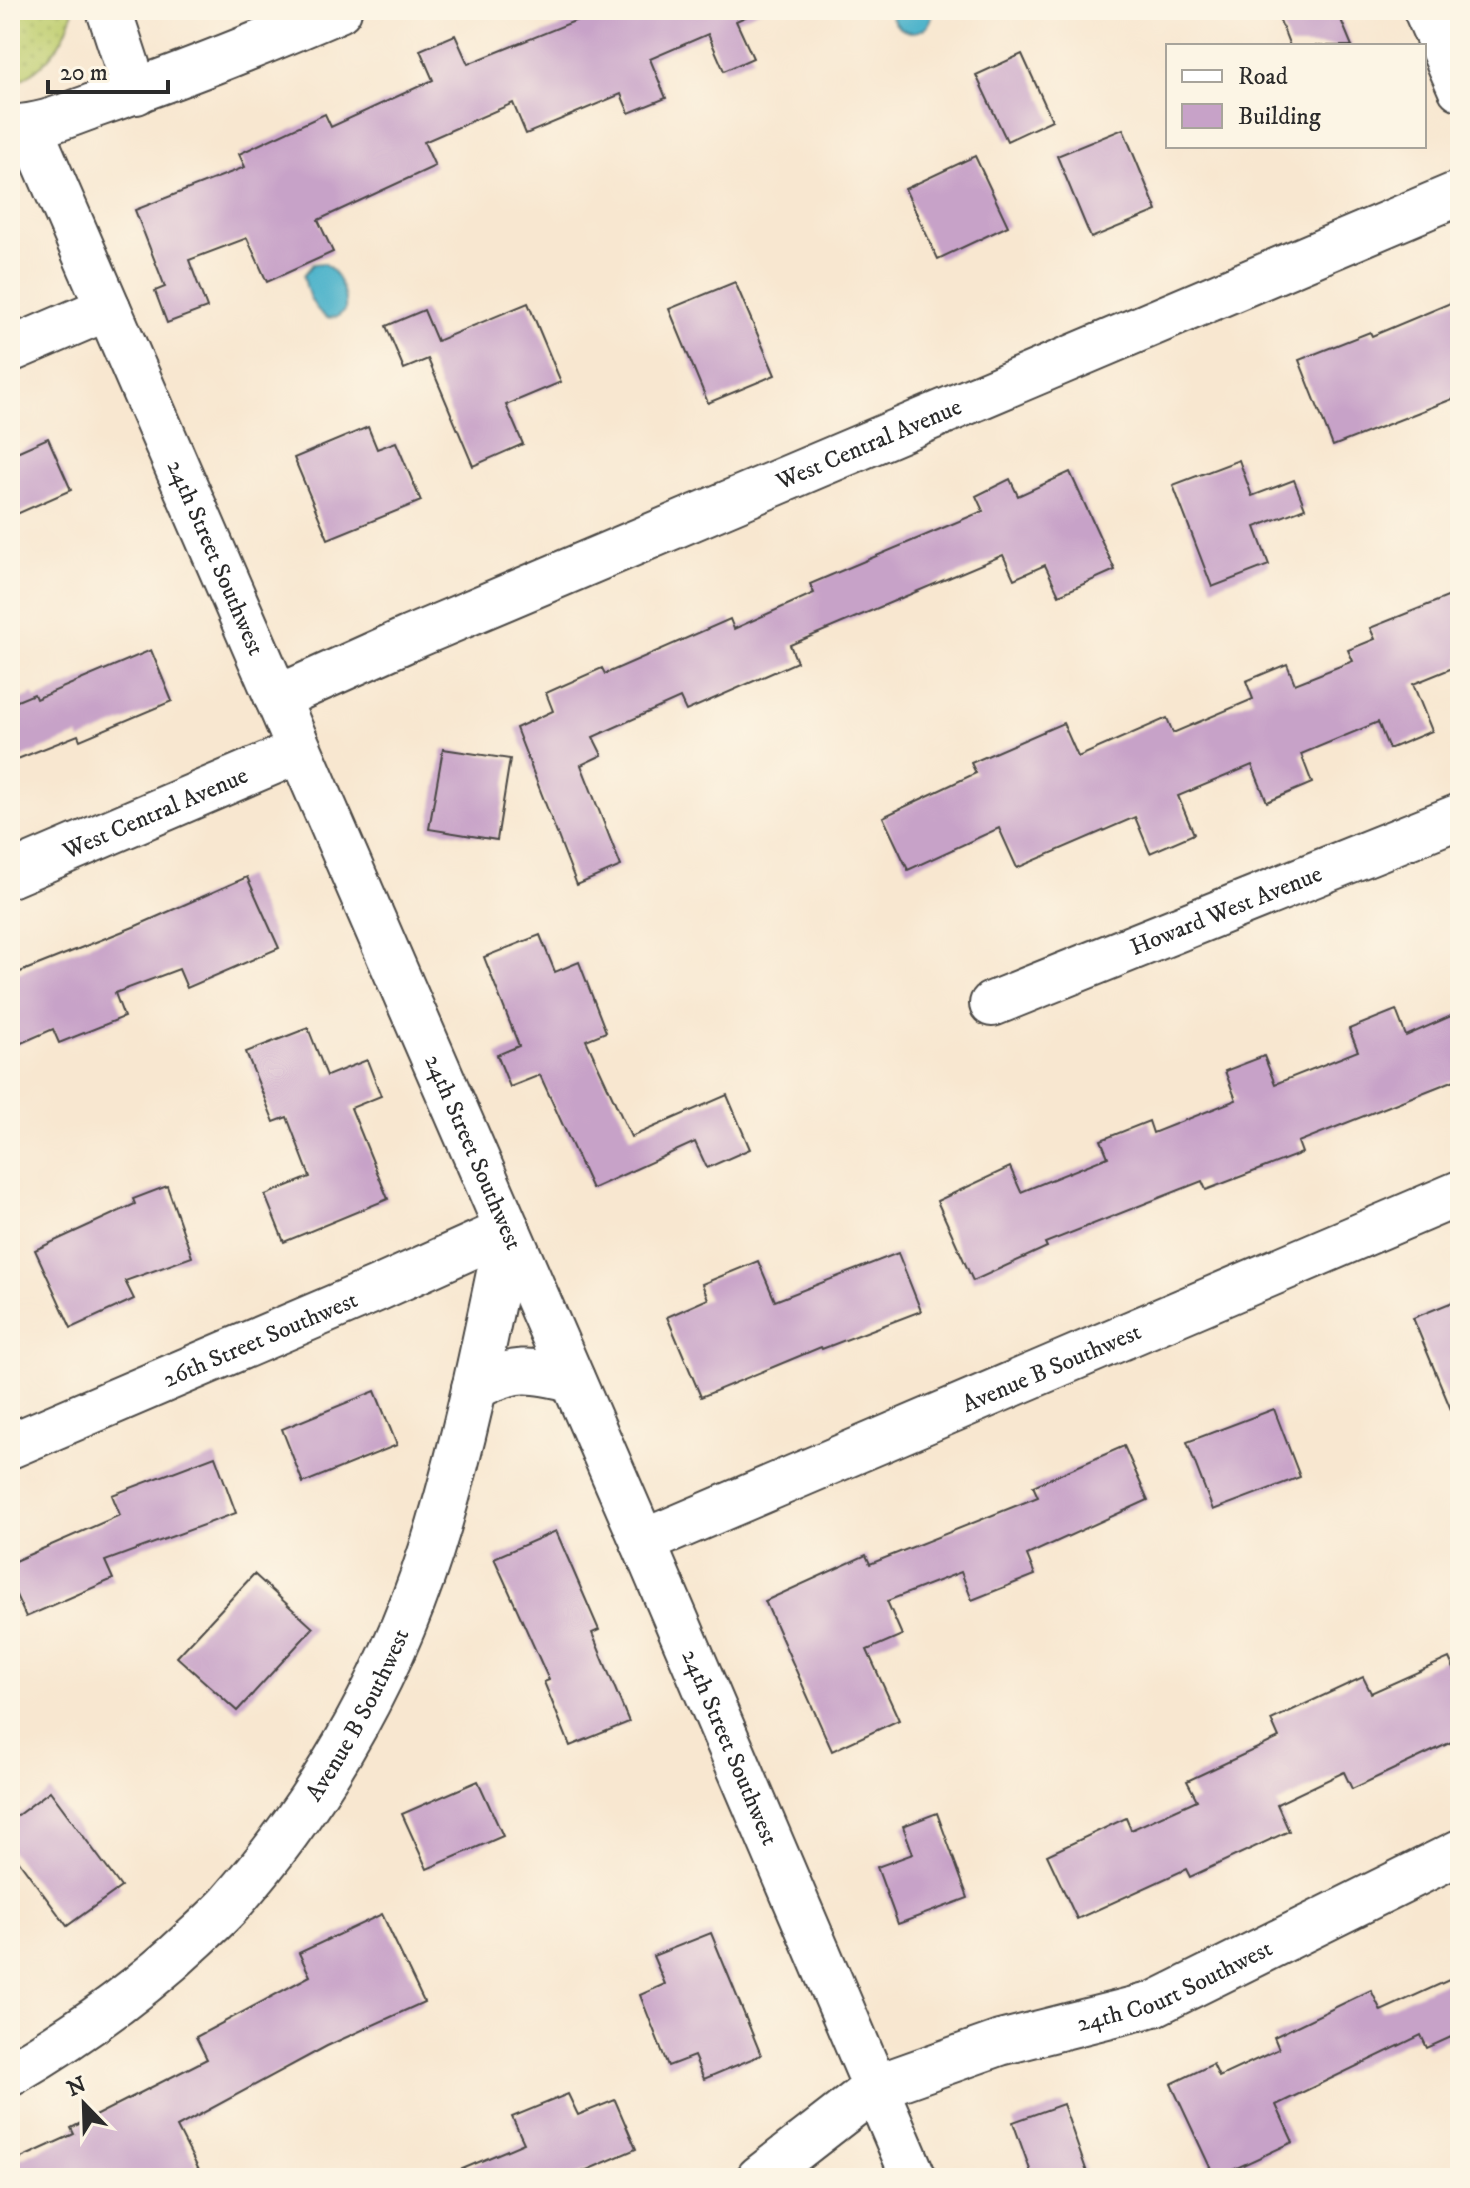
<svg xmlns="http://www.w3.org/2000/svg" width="1470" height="2188" viewBox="0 0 1470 2188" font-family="'IM FELL DW Pica',serif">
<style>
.grass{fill:url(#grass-dots);stroke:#757c4e;stroke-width:2}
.water{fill:#4bb2ca;stroke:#3b6e7a;stroke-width:2}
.building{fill:#c7a2c8}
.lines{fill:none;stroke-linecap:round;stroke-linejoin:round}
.minor-casing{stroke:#4a4744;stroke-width:48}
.minor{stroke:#fff;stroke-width:44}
.labels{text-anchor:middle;stroke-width:6;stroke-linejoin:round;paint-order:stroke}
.street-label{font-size:24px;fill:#2b2b2b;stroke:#fcf5e5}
</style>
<defs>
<pattern id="grass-dots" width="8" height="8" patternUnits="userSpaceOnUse" patternTransform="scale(2)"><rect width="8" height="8" fill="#bfce70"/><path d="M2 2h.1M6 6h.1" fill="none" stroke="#a4b161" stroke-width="1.8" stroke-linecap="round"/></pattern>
</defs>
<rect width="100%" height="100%" fill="#fcf5e5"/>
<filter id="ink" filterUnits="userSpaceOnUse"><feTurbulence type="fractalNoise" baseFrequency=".0125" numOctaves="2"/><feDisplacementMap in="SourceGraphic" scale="16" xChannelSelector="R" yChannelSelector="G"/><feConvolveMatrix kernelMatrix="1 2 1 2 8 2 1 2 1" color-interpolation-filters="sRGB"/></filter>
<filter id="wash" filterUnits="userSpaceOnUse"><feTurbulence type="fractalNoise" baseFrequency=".006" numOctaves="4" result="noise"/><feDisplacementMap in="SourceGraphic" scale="32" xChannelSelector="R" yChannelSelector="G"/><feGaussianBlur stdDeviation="1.8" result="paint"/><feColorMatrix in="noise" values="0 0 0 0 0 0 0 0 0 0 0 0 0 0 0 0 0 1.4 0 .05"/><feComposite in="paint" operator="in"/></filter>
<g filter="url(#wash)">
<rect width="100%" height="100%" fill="#f8e7d0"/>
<path class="grass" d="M10 10H73C66 44 42 72 10 85Z"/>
<g class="water">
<path d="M890 10H935L927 27C910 38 893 29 890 10Z"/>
<path d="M324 263C338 272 347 294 345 310L337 317 327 318C312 308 306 292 304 275L313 264Z"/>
</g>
<g id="blocks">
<g class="building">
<polygon points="602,10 761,10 736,21 753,58 724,71 708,34 650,59 666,98 629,113 621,94 526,134 513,103 424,142 435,166 318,220 333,252 267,282 247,238 189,260 207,308 167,323 155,291 165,287 135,210 245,167 239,154 325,114 331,127 433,80 420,50 455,35 468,64"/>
<polygon points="1276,10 1337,10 1352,46 1290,46"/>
<polygon points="1022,54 1052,120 1007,141 976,75"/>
<polygon points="1123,129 1157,211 1091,238 1057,156"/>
<polygon points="975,156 1008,226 938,259 905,189"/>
<polygon points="735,282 775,375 708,403 669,309"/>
<polygon points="1460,299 1460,396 1333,446 1299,360 1370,332 1372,336"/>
<polygon points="528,303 561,382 506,405 523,444 473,466 428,359 404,369 386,326 424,310 437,341"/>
<polygon points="368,427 377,449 396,442 421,501 328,539 294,458"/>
<polygon points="48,438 71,490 10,517 10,455"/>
<polygon points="1239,460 1252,496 1294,480 1305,508 1255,527 1269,565 1212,587 1173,485"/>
<polygon points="1070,472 1115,570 1059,595 1045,565 1014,579 1003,555 790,645 797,662 686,711 680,698 593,737 602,755 581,765 621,866 577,885 516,728 553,711 546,693 602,668 605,674 730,619 734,629 814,593 810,584 983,511 976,496 1010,479 1018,496"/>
<polygon points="1460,592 1460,665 1413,684 1432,731 1389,749 1378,722 1301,754 1312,783 1267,802 1252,765 1178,796 1194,834 1150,853 1135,817 1017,868 999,828 908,870 883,817 976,773 971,763 1063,723 1078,757 1167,718 1173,733 1253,699 1246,681 1287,664 1295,684 1353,661 1348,650 1375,639 1370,628"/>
<polygon points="151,650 172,701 80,740 78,735 10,762 10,704 34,694 36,699"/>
<polygon points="443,749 510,759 497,840 429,829"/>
<polygon points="247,877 279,948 187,988 179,969 115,993 124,1017 59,1043 53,1029 10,1048 10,976 136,926"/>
<polygon points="540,935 555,972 579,962 606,1032 586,1040 631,1137 727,1095 750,1149 707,1168 695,1142 592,1189 540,1075 510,1087 497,1055 519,1046 484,957"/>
<polygon points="1396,1010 1406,1036 1460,1012 1460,1078 1298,1142 1302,1153 1206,1190 1202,1181 1045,1243 1047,1247 973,1281 937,1201 1010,1167 1021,1192 1108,1157 1101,1140 1149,1121 1153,1133 1236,1100 1225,1071 1264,1056 1275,1084 1358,1051 1349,1029"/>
<polygon points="308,1028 327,1076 367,1060 381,1096 351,1108 388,1199 284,1242 265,1195 310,1177 287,1117 274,1122 246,1052"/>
<polygon points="167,1186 192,1257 125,1281 134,1299 71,1328 35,1250 135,1204 133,1199"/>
<polygon points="898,1253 921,1311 822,1349 821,1347 701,1397 667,1317 708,1299 702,1284 758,1261 775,1301"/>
<polygon points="1460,1299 1460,1429 1459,1429 1413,1318"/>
<polygon points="375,1391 397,1445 303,1483 282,1429"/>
<polygon points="1274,1409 1300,1477 1213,1510 1187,1442"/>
<polygon points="1124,1446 1148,1500 1027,1555 1035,1575 972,1600 961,1572 887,1601 902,1635 867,1650 899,1720 832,1751 765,1601 866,1555 870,1564 1038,1497 1033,1486"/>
<polygon points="215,1456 236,1513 105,1561 113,1579 26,1617 10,1582 10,1563 120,1515 112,1495"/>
<polygon points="556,1531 599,1630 592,1633 629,1722 570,1746 544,1682 549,1680 494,1558"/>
<polygon points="254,1574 313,1628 237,1711 177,1657"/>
<polygon points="1449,1658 1460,1682 1460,1738 1352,1789 1344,1772 1277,1804 1289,1831 1190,1877 1186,1869 1077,1919 1047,1855 1126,1818 1131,1830 1197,1800 1187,1781 1279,1738 1271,1720 1363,1677 1371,1693"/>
<polygon points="478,1781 503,1836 427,1869 402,1814"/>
<polygon points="50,1791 121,1887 67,1926 10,1849 10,1821"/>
<polygon points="937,1813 968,1898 898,1924 877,1867 913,1854 903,1826"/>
<polygon points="382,1914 424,2002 327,2046 177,2127 203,2178 10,2178 10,2163 74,2134 71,2128 207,2059 196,2037 310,1976 299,1953"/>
<polygon points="711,1933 761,2055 704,2079 694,2056 668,2066 640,1995 665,1984 653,1956"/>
<polygon points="1460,1975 1460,2033 1427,2048 1421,2035 1276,2105 1293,2142 1215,2178 1171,2084 1213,2064 1219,2077 1279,2049 1274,2037 1371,1990 1381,2011"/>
<polygon points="568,2094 578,2115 615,2100 636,2149 568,2178 441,2178 524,2143 512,2117"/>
<polygon points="1063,2104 1089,2178 1033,2178 1013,2122"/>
</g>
</g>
</g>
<g filter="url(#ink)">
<use href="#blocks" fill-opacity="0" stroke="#4a4744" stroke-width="2"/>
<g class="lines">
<defs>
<g id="minor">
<polyline points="109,10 136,92"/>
<polyline points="1426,10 1460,88"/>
<path d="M10 127C41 128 70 114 98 104 180 76 260 44 339 10"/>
<path id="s1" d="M30 128 643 1542 914 2178"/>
<polyline points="10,350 108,308"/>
<path id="s2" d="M277 698 408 639 1460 193"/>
<path id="s3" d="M10 875 299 751"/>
<path id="s4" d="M992 1004 1460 816"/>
<path d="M474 1388C514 1366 530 1369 572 1379"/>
<path id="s5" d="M10 1446 377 1289 508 1230"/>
<path id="s6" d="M643 1542 1460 1193"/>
<path id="s7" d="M10 2074C77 2035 139 1991 195 1938 207 1927 219 1916 230 1904 326 1795 398 1665 439 1525 468 1428 487 1329 508 1230"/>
<path id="s8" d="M759 2178 876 2087 1000 2043 1154 2004 1460 1852"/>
</g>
</defs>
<use href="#minor" class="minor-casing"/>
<use href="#minor" class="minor"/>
</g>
</g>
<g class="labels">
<g class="street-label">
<text dy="8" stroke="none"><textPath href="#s2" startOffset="644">West Central Avenue</textPath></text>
<text dy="8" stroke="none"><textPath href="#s1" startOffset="468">24th Street Southwest</textPath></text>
<text dy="8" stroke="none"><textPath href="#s3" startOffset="158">West Central Avenue</textPath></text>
<text dy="8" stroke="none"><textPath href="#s4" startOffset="252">Howard West Avenue</textPath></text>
<text dy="8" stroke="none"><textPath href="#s1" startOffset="1116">24th Street Southwest</textPath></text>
<text dy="8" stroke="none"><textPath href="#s5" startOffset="272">26th Street Southwest</textPath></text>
<text dy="8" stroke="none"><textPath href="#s6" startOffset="444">Avenue B Southwest</textPath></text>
<text dy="8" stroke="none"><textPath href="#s7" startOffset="508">Avenue B Southwest</textPath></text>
<text dy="8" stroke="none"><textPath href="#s1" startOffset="1764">24th Street Southwest</textPath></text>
<text dy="8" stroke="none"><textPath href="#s8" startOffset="464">24th Court Southwest</textPath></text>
</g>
</g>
<rect width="1470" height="2188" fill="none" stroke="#fcf5e5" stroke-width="40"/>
<rect x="1166" y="44" width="260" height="104" fill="#fcf5e5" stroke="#a8a49b" stroke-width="2"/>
<rect x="1182" y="70" width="40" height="12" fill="#ffffff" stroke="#a8a49b" stroke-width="2"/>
<text x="1238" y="84" font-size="24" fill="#2b2b2b">Road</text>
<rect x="1182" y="104" width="40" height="24" fill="#c7a2c8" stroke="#a8a49b" stroke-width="2"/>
<text x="1238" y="124" font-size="24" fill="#2b2b2b">Building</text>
<g transform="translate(84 2104) rotate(337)" stroke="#fcf5e5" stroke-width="6" paint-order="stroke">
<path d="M0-6L14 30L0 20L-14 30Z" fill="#2b2b2b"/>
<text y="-12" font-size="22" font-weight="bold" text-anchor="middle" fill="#2b2b2b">N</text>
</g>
<path d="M48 80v12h120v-12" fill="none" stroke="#2b2b2b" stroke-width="4"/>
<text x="60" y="80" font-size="24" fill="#2b2b2b" stroke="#fcf5e5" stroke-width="6" paint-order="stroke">20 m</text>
</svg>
